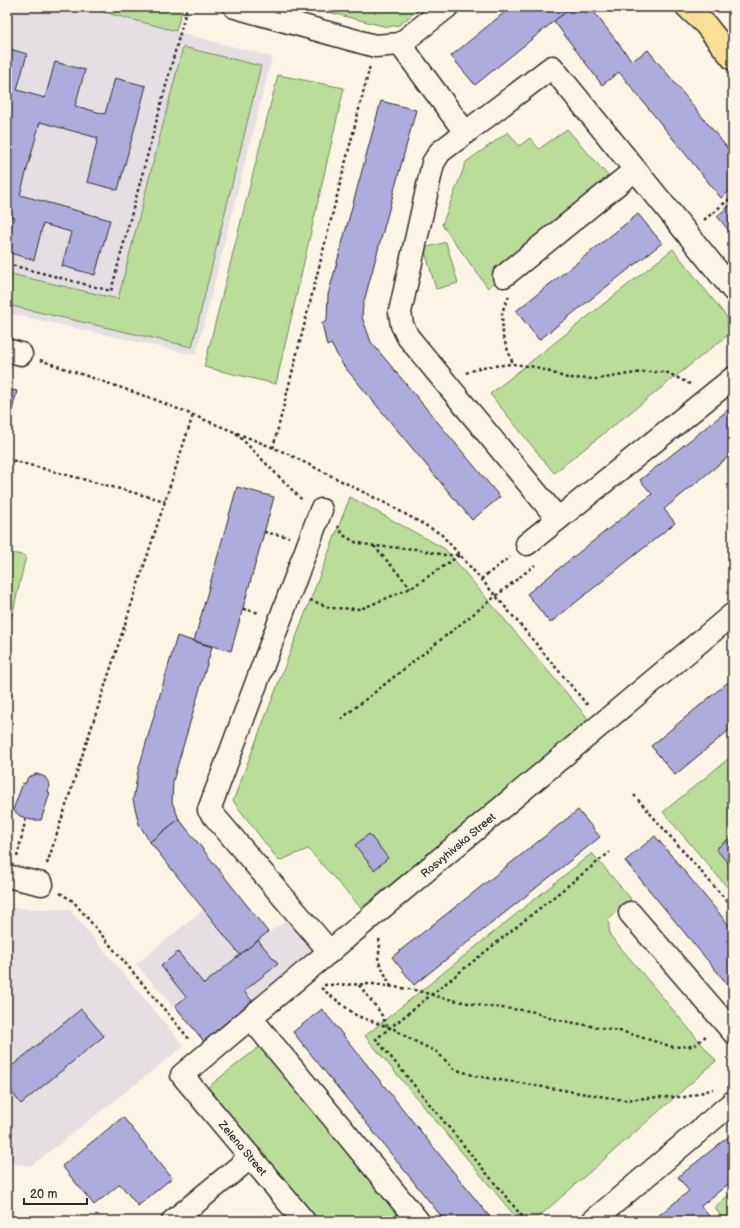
<svg xmlns="http://www.w3.org/2000/svg" width="740" height="1228" viewBox="0 0 740 1228" font-family="'Balsamiq Sans',sans-serif">
<style>
.built{fill:#e5dfe3}
.green{fill:#bade99;stroke:#728462}
.building{fill:#aeacdd;stroke:#2b2b2b}
.lines{fill:none;stroke-linecap:round;stroke-linejoin:round}
.minor-casing{stroke:#2b2b2b;stroke-width:25}
.major-casing{stroke:#2b2b2b;stroke-width:25}
.path{stroke:#2b2b2b;stroke-width:2.5;stroke-dasharray:3 3;stroke-linecap:butt}
.minor{stroke:#fcf5e5;stroke-width:22}
.major{stroke:#fadf96;stroke-width:22}
.labels{text-anchor:middle;stroke-width:3.5;stroke-linejoin:round;paint-order:stroke}
.street-label{font-size:11px;fill:#2b2b2b;stroke:#fcf5e5}
</style>
<rect width="100%" height="100%" fill="#fcf5e5"/>
<filter id="ink" filterUnits="userSpaceOnUse"><feTurbulence type="fractalNoise" baseFrequency=".025" numOctaves="2"/><feDisplacementMap in="SourceGraphic" scale="8" xChannelSelector="R" yChannelSelector="G"/><feConvolveMatrix kernelMatrix="1 2 1 2 8 2 1 2 1" color-interpolation-filters="sRGB"/></filter>
<g filter="url(#ink)">
<g class="built">
<polygon points="7,7 84,7 272,57 196,355 7,313"/>
<polygon points="7,908 69,909 184,1046 31,1166 7,1163"/>
<polygon points="204,909 240,955 258,940 291,917 319,952 207,1045 136,964"/>
</g>
<g class="green">
<polygon points="84,7 183,7 176,31"/>
<polygon points="332,7 422,7 399,25 387,27 332,13"/>
<polygon points="183,47 261,66 192,347 7,305 7,273 118,299"/>
<polygon points="278,75 344,88 276,384 204,367"/>
<polygon points="567,129 616,185 488,288 442,225 466,162 508,132 519,146 530,138 539,149"/>
<polygon points="446,242 458,283 436,289 424,248"/>
<polygon points="673,249 733,325 733,331 554,473 490,394"/>
<polygon points="350,497 445,549 591,722 361,908 308,849 279,861 233,801"/>
<polygon points="7,552 26,556 7,637"/>
<polygon points="733,755 733,894 663,812"/>
<polygon points="592,853 631,899 608,919 610,935 716,1061 534,1221 519,1221 365,1036"/>
<polygon points="269,1039 418,1221 304,1221 198,1095"/>
<polygon points="733,1191 733,1221 723,1221 723,1220 715,1207"/>
</g>
<g class="building">
<polygon points="511,7 566,7 568,10 475,85 451,56"/>
<polygon points="573,7 590,7 632,61 648,50 733,155 733,188 721,198 619,72 602,85 554,21"/>
<polygon points="7,48 27,54 17,90 45,98 55,62 85,70 75,106 105,114 115,78 146,86 118,190 87,182 98,138 40,122 20,195 110,220 95,275 62,266 71,232 43,224 34,260 7,252 7,243 14,217 7,215 7,119 8,114 7,113"/>
<polygon points="381,101 416,110 363,305 362,317 371,342 500,497 472,520 343,365 331,344 327,346 322,323 327,321 328,295"/>
<polygon points="733,203 733,236 717,216"/>
<polygon points="638,214 662,243 539,340 516,311"/>
<polygon points="7,389 17,391 8,426 7,426"/>
<polygon points="733,406 733,453 664,509 675,523 550,623 527,594 652,494 640,480"/>
<polygon points="237,487 274,497 231,651 194,641"/>
<polygon points="177,636 212,647 173,781 172,802 179,819 150,842 139,824 133,800 138,771"/>
<polygon points="733,678 733,727 675,775 651,746"/>
<polygon points="37,774 45,777 50,785 48,792 50,793 41,820 31,820 20,816 13,810 23,783 25,784 28,777"/>
<polygon points="578,810 600,837 414,985 392,957"/>
<polygon points="179,819 268,932 240,955 150,842"/>
<polygon points="369,834 388,858 374,870 355,845"/>
<polygon points="733,835 733,869 716,849"/>
<polygon points="655,836 733,930 733,991 625,861"/>
<polygon points="258,940 278,964 244,991 256,1006 207,1045 175,1006 186,997 161,966 178,952 204,984"/>
<polygon points="81,1009 104,1036 21,1104 7,1086 7,1070"/>
<polygon points="322,1009 493,1221 445,1221 293,1032"/>
<polygon points="123,1117 172,1178 138,1206 120,1184 94,1205 62,1166"/>
<polygon points="733,1133 733,1180 701,1206 712,1220 652,1221 689,1191 678,1177"/>
<polygon points="266,1215 271,1221 258,1221"/>
</g>
<g class="lines">
<defs>
<g id="minor">
<polyline points="235,7 375,46 400,44 447,7"/>
<polyline points="400,44 465,132"/>
<polyline points="504,276 635,170"/>
<polyline points="7,350 21,354"/>
<polyline points="321,510 209,810 330,952"/>
<polyline points="558,519 408,337 402,325 400,312 433,163 440,152 552,67 733,290"/>
<polyline points="527,544 733,378"/>
<polyline points="7,876 42,884"/>
<polyline points="630,913 733,1032"/>
<polyline points="251,1018 418,1221"/>
<polyline points="173,1221 251,1157"/>
<polyline points="304,1221 182,1075 733,614"/>
<polyline points="593,1221 733,1102"/>
</g>
<polyline id="major" points="687,7 705,24 733,59"/>
</defs>
<use href="#minor" class="minor-casing"/>
<use href="#major" class="major-casing"/>
<g class="path">
<polyline points="704,220 733,196"/>
<polyline points="7,264 111,291 187,7"/>
<polyline points="509,296 502,312 503,337 513,364"/>
<polyline points="40,360 151,398 286,453 387,504 441,534 496,596 589,707"/>
<polyline points="466,373 482,367 513,364 536,367 567,378 598,379 642,372 666,372 690,384"/>
<polyline points="236,433 303,501"/>
<polyline points="273,448 370,66"/>
<polyline points="7,459 165,501"/>
<polyline points="264,532 289,537"/>
<polyline points="374,546 411,588"/>
<polyline points="481,579 510,557"/>
<polyline points="310,600 331,608 361,609 411,588 460,555 444,555 416,549 374,546 355,542 343,535 338,526"/>
<polyline points="243,609 260,613"/>
<polyline points="341,719 535,565"/>
<polyline points="634,795 733,908"/>
<polyline points="17,857 26,818"/>
<polyline points="47,864 193,415"/>
<polyline points="60,893 73,901 190,1040"/>
<polyline points="379,939 380,945 378,960 391,987"/>
<polyline points="324,985 373,984 415,990 443,998 483,1006 531,1011 553,1019 624,1032 673,1047 694,1046 707,1035"/>
<polyline points="359,985 380,1012 387,1026"/>
<polyline points="321,988 357,1016 394,1029 412,1040 437,1052 454,1069 476,1076 624,1100 660,1097 687,1097 713,1089"/>
<polyline points="526,1221 376,1039 610,852"/>
</g>
<use href="#minor" class="minor"/>
<use href="#major" class="major"/>
</g>
</g>
<g class="labels">
<g class="street-label">
<text transform="translate(458 845) rotate(-40)" y="4">Rosvyhivska Street</text>
<text transform="translate(243 1148) rotate(50)" y="4">Zelena Street</text>
</g>
</g>
<rect width="740" height="1228" fill="none" stroke="#fcf5e5" stroke-width="24"/>
<rect x="12" y="12" width="716" height="1204" fill="none" stroke="#2b2b2b" stroke-width="1.5" filter="url(#ink)"/>
<path d="M24 1198v6h63v-6" fill="none" stroke="#2b2b2b" stroke-width="2"/>
<text x="30" y="1198" font-size="12" fill="#2b2b2b" stroke="#fcf5e5" stroke-width="3" paint-order="stroke">20 m</text>
</svg>
